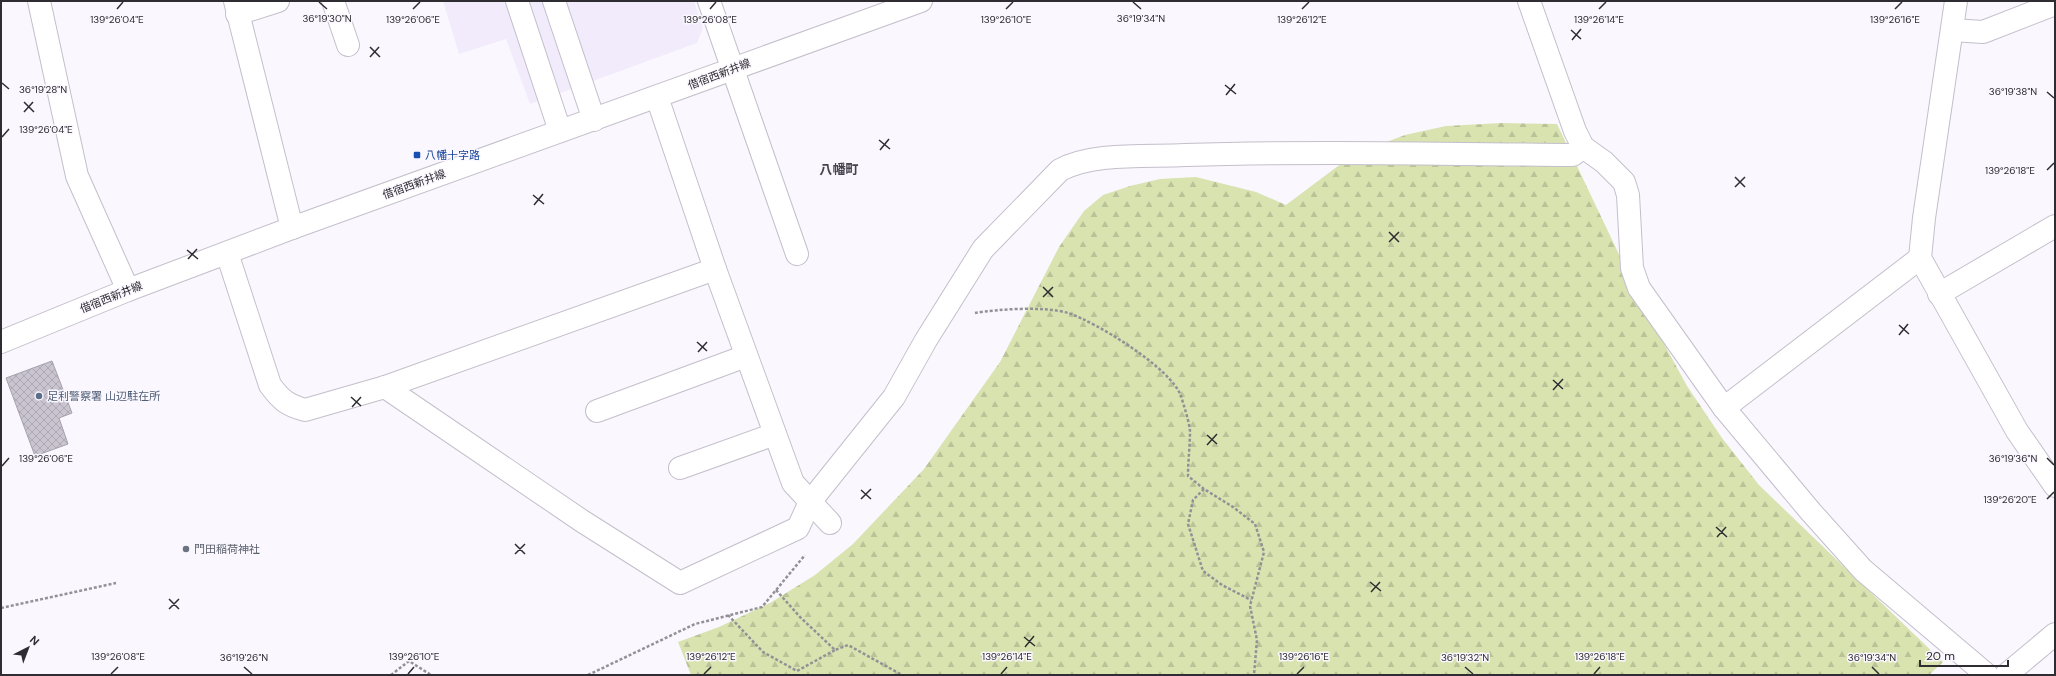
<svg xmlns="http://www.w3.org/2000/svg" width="2056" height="676" viewBox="0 0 2056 676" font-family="'DM Sans','Noto Sans JP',sans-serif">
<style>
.commercial{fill:#f2ebfc}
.forest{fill:url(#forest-firs)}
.building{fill:url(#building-cross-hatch);stroke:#a6a1ac}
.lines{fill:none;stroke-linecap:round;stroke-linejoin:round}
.minor-casing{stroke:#c4bfcb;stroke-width:24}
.major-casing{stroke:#c4bfcb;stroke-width:24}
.path{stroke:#939196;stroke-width:2.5;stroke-dasharray:3 2;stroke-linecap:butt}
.minor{stroke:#fff;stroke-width:22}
.major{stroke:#fff;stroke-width:22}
.ticks{fill:none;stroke:#2f2d31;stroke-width:1.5}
.transit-dot{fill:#1a4fb4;stroke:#faf7fe;stroke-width:1.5}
.service-dot{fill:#5c6f8a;stroke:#faf7fe;stroke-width:1.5}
.worship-dot{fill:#6b7280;stroke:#faf7fe;stroke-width:1.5}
.labels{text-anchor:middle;stroke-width:3;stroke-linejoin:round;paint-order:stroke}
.street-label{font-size:11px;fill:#2f2d31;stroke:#faf7fe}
.transit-label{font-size:11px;fill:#164399;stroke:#faf7fe;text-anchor:start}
.service-label{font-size:11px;fill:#4e5e75;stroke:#faf7fe;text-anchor:start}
.worship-label{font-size:11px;fill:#5b616d;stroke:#faf7fe;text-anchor:start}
.quarter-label{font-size:13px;font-weight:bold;fill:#47434d;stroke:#faf7fe}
.ticks-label{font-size:10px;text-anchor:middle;fill:#2f2d31;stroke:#faf7fe;stroke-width:3;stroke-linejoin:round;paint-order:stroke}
</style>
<defs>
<pattern id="forest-firs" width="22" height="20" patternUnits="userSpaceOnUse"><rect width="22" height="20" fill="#d8e3b0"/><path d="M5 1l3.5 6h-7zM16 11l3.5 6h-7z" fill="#bac398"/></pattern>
<pattern id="building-cross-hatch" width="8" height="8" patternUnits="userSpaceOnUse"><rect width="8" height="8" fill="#c9c4d0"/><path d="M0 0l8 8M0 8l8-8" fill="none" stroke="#ada9b3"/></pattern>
</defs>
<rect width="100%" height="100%" fill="#faf7fe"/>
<polygon class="commercial" points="443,1 694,1 703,28 697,43 530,104 506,39 459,54"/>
<polygon class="forest" points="1502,123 1557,124 1644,307 1687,386 1722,438 1759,485 1943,662 1929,675 691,675 678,642 719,627 770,603 815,575 853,544 924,469 1000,362 1059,247 1084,211 1103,195 1130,186 1160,179 1196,177 1256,192 1286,205 1338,166 1368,149 1405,135 1446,126"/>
<polygon class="building" points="52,361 72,413 59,418 68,444 35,456 6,378"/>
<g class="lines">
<defs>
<g id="minor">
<polyline points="39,1 77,176 128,290"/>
<polyline points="235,1 292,228"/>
<polyline points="333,1 348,45"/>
<polyline points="517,1 560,131"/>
<polyline points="554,1 594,120"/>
<polyline points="709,1 797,254"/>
<polyline points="1529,1 1575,131 1583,147 1604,162 1624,182 1628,195 1632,268 1639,288 1724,408 1811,512 1863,570 1987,675"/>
<polyline points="1956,1 1924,218 1920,258 2017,431 2055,486"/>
<polyline points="237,14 278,1"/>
<polyline points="1952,30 1983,32 2055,4"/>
<polyline points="657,97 715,269 793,483 830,523"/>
<path d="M227 253 270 385C281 400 287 405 305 410L385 387 715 269"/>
<polyline points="1939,294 2055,226"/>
<path d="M385 387 582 521 680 583 798 528 810 502 894 397 926 340 983 249 1060 170C1094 152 1147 157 1185 155 1314 151 1444 154 1573 155L1583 147"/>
<polyline points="1724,408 1920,258"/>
<polyline points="597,411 746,356"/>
<polyline points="680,468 775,434"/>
<polyline points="2006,675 2055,634"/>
</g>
<polyline id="major" points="1,342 128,290 292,228 921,1"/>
</defs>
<use href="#minor" class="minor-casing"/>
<use href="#major" class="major-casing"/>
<g class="path">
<path d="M975 313C998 309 1045 306 1068 313 1096 322 1171 368 1181 396 1184 406 1189 421 1190 431 1190 446 1188 461 1188 476L1204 489 1233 507 1255 524 1264 552 1250 606 1257 640 1254 675"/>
<polyline points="1204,489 1193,500 1188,524 1203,571 1222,585 1251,600"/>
<polyline points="776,590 800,617 835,650 848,645 902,675"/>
<polyline points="1,608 116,583"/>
<polyline points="728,615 763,652 797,671 835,650"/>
<polyline points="391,675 409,661 431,675"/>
<polyline points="588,675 695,624 762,607 805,555"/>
</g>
<use href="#minor" class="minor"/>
<use href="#major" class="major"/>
</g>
<path class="ticks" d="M319 2 327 9M1133 2 1141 9M117 9 123 2M413 9 420 2M710 9 716 2M1006 9 1013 2M1302 9 1309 2M1599 9 1606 2M1895 9 1902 2M1571 30 1581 39M1572 40 1581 29M370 47 380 57M370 57 379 47M2 83 9 89M1225 85 1236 94M2047 92 2054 98M1226 95 1235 84M24 102 34 112M24 112 33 102M2 137 9 129M879 140 890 149M880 150 889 139M2047 170 2054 163M1735 177 1745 187M1735 187 1745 177M533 195 544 204M534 205 543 194M1389 232 1399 242M1389 242 1399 232M187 250 198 259M188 259 197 249M1043 287 1053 297M1043 297 1053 287M1899 325 1909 334M1899 335 1908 324M697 342 707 351M698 352 707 342M1553 380 1563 389M1553 390 1563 379M351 397 361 406M352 407 361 397M1207 435 1217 444M1207 445 1217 434M2047 458 2054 465M2 466 9 458M861 490 871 499M861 499 871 489M2047 499 2054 492M1716 527 1727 537M1717 537 1726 527M515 544 525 554M515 554 525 544M1370 582 1381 591M1371 592 1380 582M169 599 179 609M169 609 179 599M1024 637 1035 646M1025 647 1034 636M244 667 252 674M1465 667 1473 674M1872 667 1879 674M111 674 118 667M408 674 414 667M704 674 711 667M1001 674 1007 667M1297 674 1304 667M1594 674 1600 667"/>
<rect class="transit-dot" x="413" y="151" width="8" height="8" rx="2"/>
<circle class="service-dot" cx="39" cy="396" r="4"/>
<circle class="worship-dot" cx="186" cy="549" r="4"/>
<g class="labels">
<g class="street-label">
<text transform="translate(719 74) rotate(-21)" y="4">借宿西新井線</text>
<text transform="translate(414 184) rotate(-20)" y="4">借宿西新井線</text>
<text transform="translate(111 297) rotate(-22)" y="4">借宿西新井線</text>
</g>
<g class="transit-label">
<text x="425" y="159">八幡十字路</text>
</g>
<g class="service-label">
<text x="47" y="400">足利警察署 山辺駐在所</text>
</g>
<g class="worship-label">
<text x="194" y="553">門田稲荷神社</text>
</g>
<g class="quarter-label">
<text x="839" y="174">八幡町</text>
</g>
</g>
<g class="ticks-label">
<text x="327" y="22">36°19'30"N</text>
<text x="1141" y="22">36°19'34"N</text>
<text x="413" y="23">139°26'06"E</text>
<text x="710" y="23">139°26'08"E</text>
<text x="1006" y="23">139°26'10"E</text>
<text x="1302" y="23">139°26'12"E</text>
<text x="1599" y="23">139°26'14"E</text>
<text x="1895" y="23">139°26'16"E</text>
<text x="117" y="23">139°26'04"E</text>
<text x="43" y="93">36°19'28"N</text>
<text x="2013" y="95">36°19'38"N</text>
<text x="46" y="133">139°26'04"E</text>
<text x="2010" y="174">139°26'18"E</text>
<text x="2013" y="462">36°19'36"N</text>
<text x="46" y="462">139°26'06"E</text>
<text x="2010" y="503">139°26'20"E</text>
<text x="118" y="660">139°26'08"E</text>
<text x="414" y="660">139°26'10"E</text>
<text x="711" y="660">139°26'12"E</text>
<text x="1007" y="660">139°26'14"E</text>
<text x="1304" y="660">139°26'16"E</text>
<text x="1600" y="660">139°26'18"E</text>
<text x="244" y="661">36°19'26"N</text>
<text x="1465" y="661">36°19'32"N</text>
<text x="1872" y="661">36°19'34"N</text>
</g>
<rect width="2056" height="676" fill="none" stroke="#2f2d31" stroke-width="4"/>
<g transform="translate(28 648) rotate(42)" stroke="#faf7fe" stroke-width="3" paint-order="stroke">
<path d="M0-3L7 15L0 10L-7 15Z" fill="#2f2d31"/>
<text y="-6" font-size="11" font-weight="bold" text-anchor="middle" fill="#2f2d31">N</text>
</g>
<path d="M1920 660v6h88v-6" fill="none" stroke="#2f2d31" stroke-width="2"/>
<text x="1926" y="660" font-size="12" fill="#2f2d31" stroke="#faf7fe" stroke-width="3" paint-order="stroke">20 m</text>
</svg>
